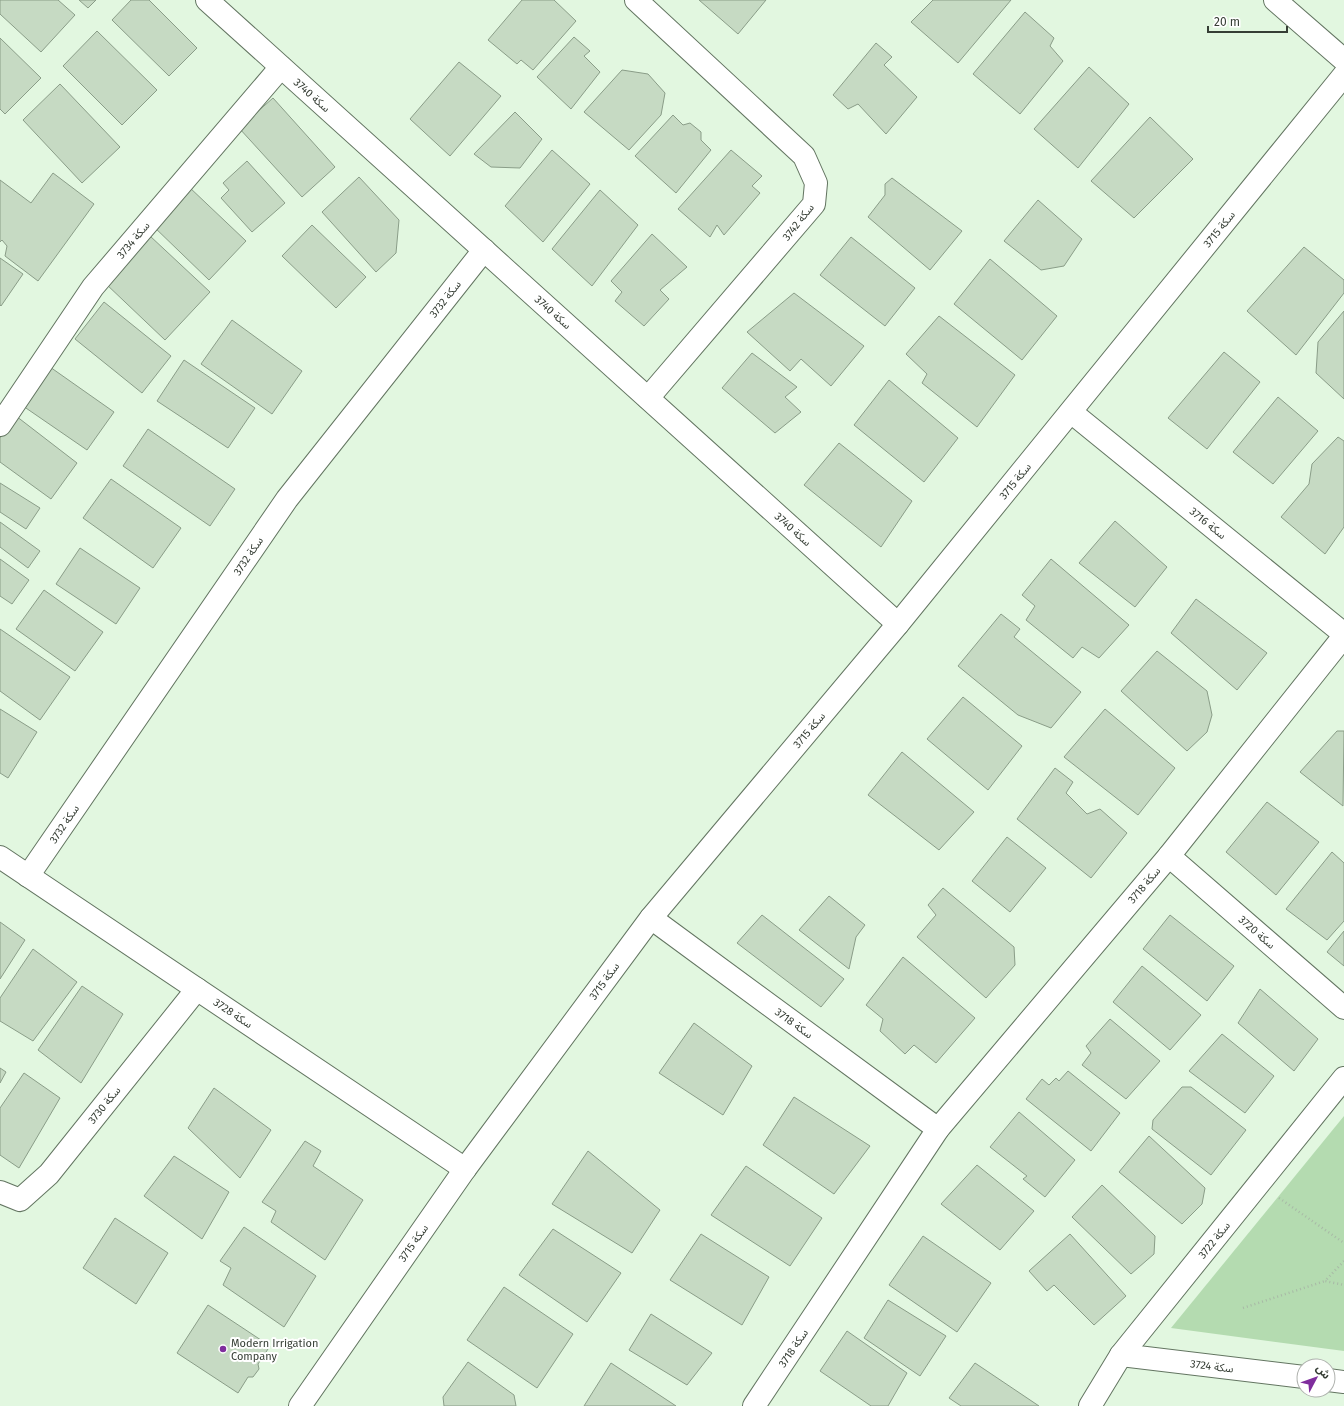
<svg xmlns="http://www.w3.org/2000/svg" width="1344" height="1406" viewBox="0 0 1344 1406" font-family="'Fira Sans','Noto Sans Arabic',sans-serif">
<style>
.green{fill:#b4dbb0}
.building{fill:#c6dac3;stroke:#8a9d88}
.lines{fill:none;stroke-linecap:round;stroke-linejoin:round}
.minor-casing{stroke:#637561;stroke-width:24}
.tertiary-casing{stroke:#637561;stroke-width:24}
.path{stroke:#a8b9a6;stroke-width:2.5;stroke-dasharray:1 3;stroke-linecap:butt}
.minor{stroke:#fff;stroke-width:22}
.tertiary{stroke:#fff;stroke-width:22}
.poi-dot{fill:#7f2e9d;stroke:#fff;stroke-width:1.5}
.labels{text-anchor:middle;stroke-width:4;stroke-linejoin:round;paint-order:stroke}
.street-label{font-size:11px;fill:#363e35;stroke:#fff}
.poi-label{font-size:11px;fill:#363e35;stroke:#fff;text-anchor:start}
</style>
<rect width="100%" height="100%" fill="#e2f7e0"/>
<polygon class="green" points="1344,1116 1344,1351 1171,1328"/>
<g class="building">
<polygon points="0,0 58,0 75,15 41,52 0,14"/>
<polygon points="79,0 96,0 88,8"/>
<polygon points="131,0 149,0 197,48 169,76 112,20"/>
<polygon points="522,0 554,0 576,21 533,70 521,60 517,64 488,40"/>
<polygon points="699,0 766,0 738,34"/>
<polygon points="933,0 1011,0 958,63 911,22"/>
<polygon points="1025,12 1054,38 1050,46 1063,61 1020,114 973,74"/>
<polygon points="97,31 157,90 122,125 63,66"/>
<polygon points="574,37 590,51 584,56 600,72 571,109 537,77"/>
<polygon points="0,38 41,78 5,114 0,109"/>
<polygon points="876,43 892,57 884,65 917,97 886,134 858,104 848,109 833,95"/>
<polygon points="459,62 501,96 450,156 410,119"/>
<polygon points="1089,67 1129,104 1078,168 1034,129"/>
<polygon points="622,70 648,74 665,93 661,115 629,150 584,112"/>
<polygon points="60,84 120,147 82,183 23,120"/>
<polygon points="273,98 335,167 302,197 239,128"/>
<polygon points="515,112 542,139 520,168 491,167 474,154"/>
<polygon points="673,115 683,125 690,123 701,132 701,140 711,150 676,193 635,156"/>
<polygon points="1150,117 1193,159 1134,218 1091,181"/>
<polygon points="552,150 590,184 543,242 505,206"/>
<polygon points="731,150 762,176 752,186 760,193 724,235 717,225 710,237 678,209"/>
<polygon points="247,161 285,203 252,232 221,198 229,190 223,183"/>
<polygon points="53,173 94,204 38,281 5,256 7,246 2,240 0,242 0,180 31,203"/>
<polygon points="359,177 399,220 396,253 376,272 322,212"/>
<polygon points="892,178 962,231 930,270 868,217 885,195 885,184"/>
<polygon points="188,186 246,241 209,280 151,224"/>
<polygon points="600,190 638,225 592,286 552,249"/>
<polygon points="1038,200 1082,239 1064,266 1041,270 1004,241"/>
<polygon points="312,225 366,277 336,308 282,256"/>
<polygon points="652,234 687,267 660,290 669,299 644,326 615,301 622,292 611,281"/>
<polygon points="150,236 210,292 165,340 105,283"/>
<polygon points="851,237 915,288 885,326 820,275"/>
<polygon points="1304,247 1344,280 1344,293 1296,355 1247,311"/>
<polygon points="0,258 23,274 1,306 0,305"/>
<polygon points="990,259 1057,316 1022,360 954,304"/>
<polygon points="794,293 864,346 831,386 801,359 790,371 747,332"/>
<polygon points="104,302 171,356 142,393 75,339"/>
<polygon points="1344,311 1344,399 1316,373 1318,342"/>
<polygon points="939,316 1015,375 977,427 922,383 927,374 906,354"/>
<polygon points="232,320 302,371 272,414 201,364"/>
<polygon points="1224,352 1260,382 1207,449 1168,418"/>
<polygon points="752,353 797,387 785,397 801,412 775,433 722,388"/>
<polygon points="184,360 255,408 228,448 157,401"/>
<polygon points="50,367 114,412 87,450 23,406"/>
<polygon points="889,380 958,438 924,482 854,425"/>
<polygon points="1278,397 1318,431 1273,484 1233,452"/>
<polygon points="16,416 77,463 51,499 0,462 0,438"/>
<polygon points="148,429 235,489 210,526 123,466"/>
<polygon points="1338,437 1344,441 1344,527 1325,554 1281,517 1309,484 1312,464"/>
<polygon points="839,443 912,501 881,547 804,485"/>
<polygon points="111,479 181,528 153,568 83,518"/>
<polygon points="0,483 40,508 26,529 0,512"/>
<polygon points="1115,521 1167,567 1135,607 1079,563"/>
<polygon points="0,522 40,551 28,568 0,547"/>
<polygon points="80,548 140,588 116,624 56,584"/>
<polygon points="0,559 29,580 12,604 0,596"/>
<polygon points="1051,559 1129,625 1099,658 1082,647 1073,658 1026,620 1035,606 1022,595"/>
<polygon points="44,590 103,632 75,671 16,629"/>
<polygon points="1196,599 1267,653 1237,690 1171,633"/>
<polygon points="1001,614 1020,629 1014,637 1081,692 1051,728 1018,715 958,666"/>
<polygon points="0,629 70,677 40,720 0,691"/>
<polygon points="1157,651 1207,691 1212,715 1207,732 1187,751 1121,691"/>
<polygon points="963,697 1022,746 988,790 927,739"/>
<polygon points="0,709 37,732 8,778 0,773"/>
<polygon points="1105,709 1175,768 1138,815 1064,757"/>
<polygon points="1337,731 1344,731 1343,806 1300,772"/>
<polygon points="902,752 974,812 939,850 868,795"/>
<polygon points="1055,768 1073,782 1066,793 1087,814 1100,809 1127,833 1091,878 1017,819"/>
<polygon points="1267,802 1319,842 1276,895 1226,852"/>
<polygon points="1007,837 1046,868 1010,912 972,881"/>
<polygon points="1332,852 1344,863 1344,921 1327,940 1286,909"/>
<polygon points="943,888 1014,947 1015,965 986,998 917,937 936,915 928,905"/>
<polygon points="829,896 865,925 856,937 849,969 799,930"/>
<polygon points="762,915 844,979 821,1007 737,943"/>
<polygon points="1170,915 1234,966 1207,1001 1143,949"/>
<polygon points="0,922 25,940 0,979"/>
<polygon points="1344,931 1344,966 1327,952"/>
<polygon points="33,949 77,982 33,1041 0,1021 0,998"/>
<polygon points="903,957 975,1018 936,1063 914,1045 905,1054 880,1031 883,1019 866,1005"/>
<polygon points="1142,966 1201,1015 1170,1050 1113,1002"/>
<polygon points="82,986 123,1014 81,1083 38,1050"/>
<polygon points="1260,989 1318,1039 1294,1071 1238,1023"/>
<polygon points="1110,1019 1160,1061 1126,1099 1082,1065 1091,1053 1086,1046"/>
<polygon points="694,1023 752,1066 723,1115 659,1073"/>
<polygon points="1222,1034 1274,1076 1245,1113 1189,1071"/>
<polygon points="0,1068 6,1072 0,1083"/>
<polygon points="1068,1071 1120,1113 1091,1151 1026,1099 1042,1079 1049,1085 1056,1078 1059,1081"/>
<polygon points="24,1073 60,1098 19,1168 0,1155 0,1108"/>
<polygon points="1182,1087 1191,1087 1246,1130 1211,1175 1152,1129 1153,1120"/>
<polygon points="214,1088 271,1130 240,1178 188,1128"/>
<polygon points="794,1097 870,1146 834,1194 763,1145"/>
<polygon points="1019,1112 1075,1160 1045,1197 1023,1179 1027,1176 990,1147"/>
<polygon points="1149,1136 1205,1188 1202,1204 1182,1224 1119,1172"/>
<polygon points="305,1141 321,1151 313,1166 363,1200 325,1260 271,1222 276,1211 262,1202"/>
<polygon points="588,1151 660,1210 632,1253 552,1204"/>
<polygon points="174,1156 229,1192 202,1239 144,1196"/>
<polygon points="977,1165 1034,1211 1000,1250 941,1204"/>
<polygon points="746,1166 822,1218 790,1266 711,1215"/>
<polygon points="1102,1185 1155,1236 1154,1254 1131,1274 1072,1217"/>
<polygon points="115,1218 168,1253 136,1304 83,1268"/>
<polygon points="244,1227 316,1276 284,1327 223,1285 231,1268 220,1261"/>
<polygon points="553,1229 621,1273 587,1322 519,1275"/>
<polygon points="701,1234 769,1277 742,1325 670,1280"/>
<polygon points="1070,1234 1126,1296 1094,1325 1054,1285 1047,1291 1029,1271"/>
<polygon points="923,1236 991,1283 957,1332 889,1285"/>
<polygon points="504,1287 573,1334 537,1388 467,1340"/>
<polygon points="888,1300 946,1336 920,1376 864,1338"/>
<polygon points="208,1305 270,1346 258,1364 259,1369 253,1377 248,1377 238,1393 177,1353"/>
<polygon points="651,1314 712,1353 687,1385 629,1350"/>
<polygon points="847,1331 907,1373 888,1406 871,1406 820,1371"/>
<polygon points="468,1362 514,1395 516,1406 444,1406 443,1397"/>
<polygon points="611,1363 676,1406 584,1406"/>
<polygon points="975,1363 1039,1406 961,1406 949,1398"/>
</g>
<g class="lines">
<defs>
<g id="minor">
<polyline points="207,0 898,624"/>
<polyline points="636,0 804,156 816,183 814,204 648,398"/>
<polyline points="1071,412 1344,634"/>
<polyline points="0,425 93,287 281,67"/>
<polyline points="1169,856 1344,1008"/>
<polyline points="0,857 465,1169"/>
<polyline points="28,876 287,499 484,250"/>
<polyline points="651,918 938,1129"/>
<polyline points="0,1192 20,1200 49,1174 197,989"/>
<polyline points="1121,1355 1304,1377"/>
<polyline points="1328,1380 1344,1382"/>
<polyline points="300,1406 465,1169 651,918 898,624 1344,75"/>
<polyline points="754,1406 938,1129 1169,856 1344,636"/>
<polyline points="1090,1406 1121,1355 1344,1078"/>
</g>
<polyline id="tertiary" points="1275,0 1344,60"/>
</defs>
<use href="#minor" class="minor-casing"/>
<use href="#tertiary" class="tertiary-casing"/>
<g class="path">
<polyline points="1279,1198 1344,1243"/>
<polyline points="1344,1261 1325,1281 1344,1285"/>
<polyline points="1243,1308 1325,1281"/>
</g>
<use href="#minor" class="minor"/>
<use href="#tertiary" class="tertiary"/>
</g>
<circle class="poi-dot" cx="223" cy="1349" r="4"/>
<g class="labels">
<g class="street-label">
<text transform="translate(312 95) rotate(42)" y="4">سكة 3740</text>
<text transform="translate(798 222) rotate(-52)" y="4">سكة 3742</text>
<text transform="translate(1219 229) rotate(-51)" y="4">سكة 3715</text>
<text transform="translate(133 240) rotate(-50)" y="4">سكة 3734</text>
<text transform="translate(445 299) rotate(-52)" y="4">سكة 3732</text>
<text transform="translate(553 312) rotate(42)" y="4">سكة 3740</text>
<text transform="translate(1015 481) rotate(-51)" y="4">سكة 3715</text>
<text transform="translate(1208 523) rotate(39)" y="4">سكة 3716</text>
<text transform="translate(793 529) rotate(42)" y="4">سكة 3740</text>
<text transform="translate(248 556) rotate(-56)" y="4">سكة 3732</text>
<text transform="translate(809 730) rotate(-50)" y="4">سكة 3715</text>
<text transform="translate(64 824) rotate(-56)" y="4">سكة 3732</text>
<text transform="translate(1144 885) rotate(-50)" y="4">سكة 3718</text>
<text transform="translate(1257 932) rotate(41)" y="4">سكة 3720</text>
<text transform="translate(604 981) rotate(-54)" y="4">سكة 3715</text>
<text transform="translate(233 1013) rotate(34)" y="4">سكة 3728</text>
<text transform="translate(794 1023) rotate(36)" y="4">سكة 3718</text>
<text transform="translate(104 1105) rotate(-51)" y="4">سكة 3730</text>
<text transform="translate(1214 1240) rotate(-51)" y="4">سكة 3722</text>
<text transform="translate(413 1243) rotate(-55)" y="4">سكة 3715</text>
<text transform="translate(793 1348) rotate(-56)" y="4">سكة 3718</text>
<text transform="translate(1212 1366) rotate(7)" y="4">سكة 3724</text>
</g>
<g class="poi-label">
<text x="231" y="1347">Modern Irrigation<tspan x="231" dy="13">Company</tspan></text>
</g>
</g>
<g transform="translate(1316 1378) rotate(49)"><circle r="19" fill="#ffffff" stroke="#afb2ae"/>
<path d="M0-3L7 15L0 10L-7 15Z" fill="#7f2e9d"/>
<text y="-6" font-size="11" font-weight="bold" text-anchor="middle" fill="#363e35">ش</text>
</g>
<path d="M1208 26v6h79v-6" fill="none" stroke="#363e35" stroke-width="2"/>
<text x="1214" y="26" font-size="12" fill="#363e35" stroke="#ffffff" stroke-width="3" paint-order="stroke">20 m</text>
</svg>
